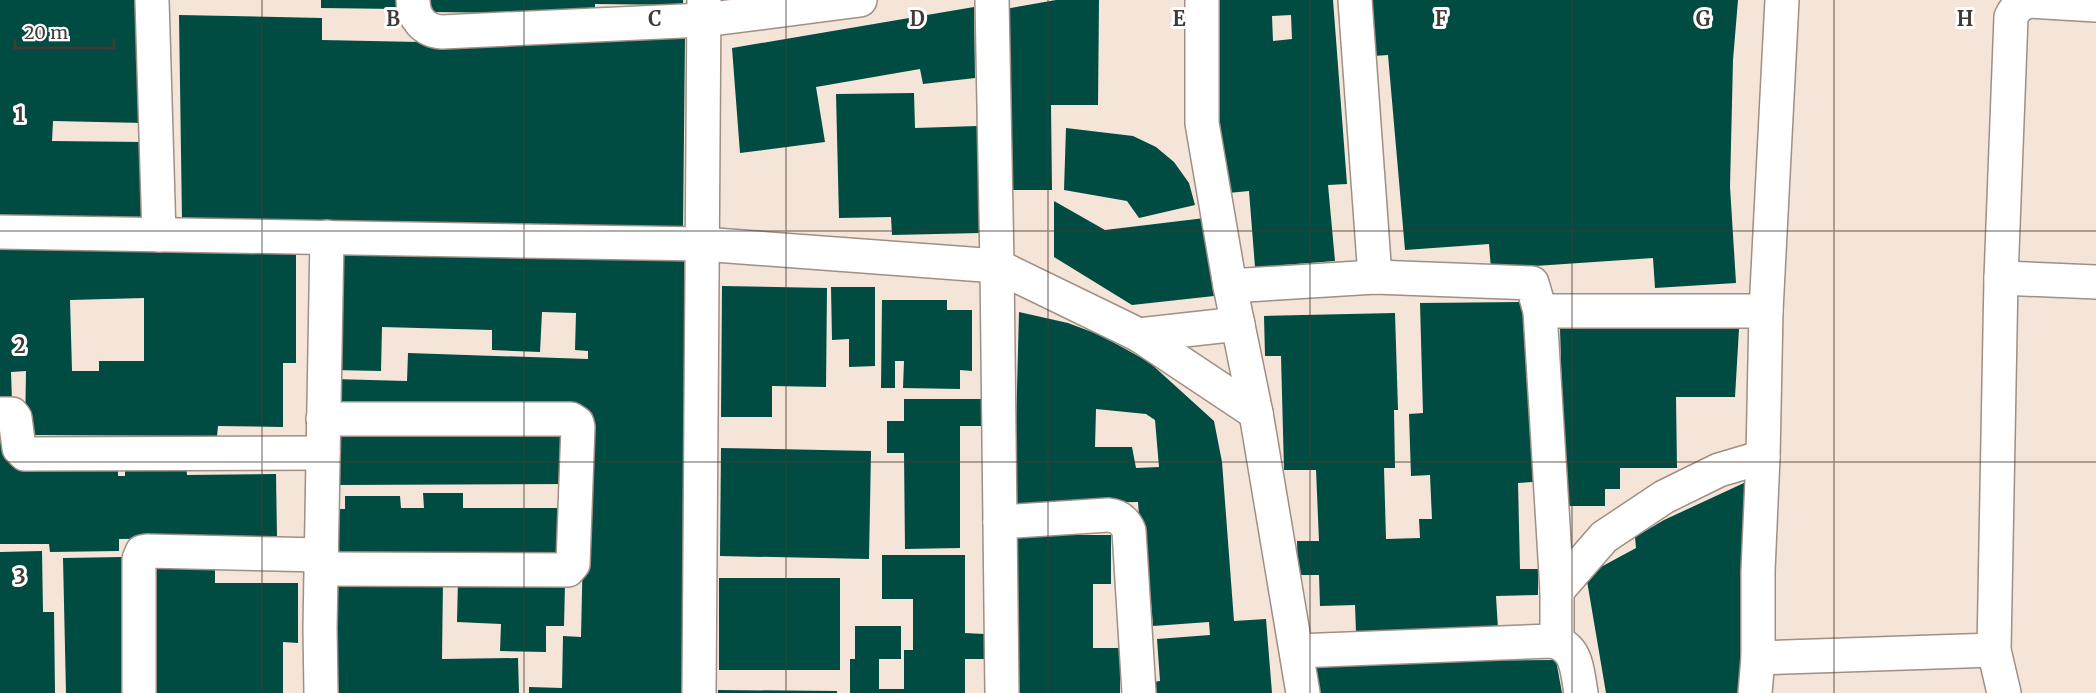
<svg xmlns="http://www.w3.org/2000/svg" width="2096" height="693" viewBox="0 0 2096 693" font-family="Merriweather,serif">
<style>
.building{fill:#004b42;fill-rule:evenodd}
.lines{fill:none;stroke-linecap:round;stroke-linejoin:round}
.minor-casing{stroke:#9f8f84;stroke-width:36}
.minor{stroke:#fff;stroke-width:33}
.grid{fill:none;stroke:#413a35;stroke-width:1.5;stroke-opacity:0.55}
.grid-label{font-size:20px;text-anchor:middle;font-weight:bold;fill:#413a35;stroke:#fff;stroke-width:6;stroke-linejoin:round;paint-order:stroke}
</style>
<rect width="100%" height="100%" fill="#f5e4d8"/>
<g class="building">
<polygon points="0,0 137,0 144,123 53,121 52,141 144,142 143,219 0,217"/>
<polygon points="321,0 397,0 397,9 321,8"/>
<polygon points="431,0 683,0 683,5 595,4 595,14 431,12"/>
<polygon points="1056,0 1099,0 1098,105 1051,105 1052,190 1007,190 1005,9"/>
<path d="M1216 0H1333L1347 184 1328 185 1335 261 1255 267 1249 191 1228 193 1220 134ZM1291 15 1292 39 1273 41 1272 16Z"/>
<polygon points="1369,0 1738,0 1733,60 1730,187 1736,283 1655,288 1653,258 1491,269 1489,244 1405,250 1388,55 1373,56"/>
<polygon points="974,7 975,78 923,84 920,69 816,87 825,142 740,153 732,48"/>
<polygon points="179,15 322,18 322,40 466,43 685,36 683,230 182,221"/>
<polygon points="914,93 915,128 977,126 980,233 892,235 891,217 839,218 836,94"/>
<polygon points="1066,128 1133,136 1156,147 1174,162 1189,183 1195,205 1139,218 1127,201 1064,190"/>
<polygon points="1054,201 1105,230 1205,218 1214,296 1132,305 1054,257"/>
<path d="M0 246 296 251V363H283V427L218 426 217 436 25 435 26 371 11 372 12 401H0ZM144 298V361H99V371H72L70 300Z"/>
<polygon points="335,255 684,259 685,693 529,693 529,687 562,688 563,636 581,637 586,409 332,408 333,379 407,381 408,353 588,359 588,351 575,350 576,313 542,312 540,352 492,350 492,330 382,327 381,371 333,370"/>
<polygon points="722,286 827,288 826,387 772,386 772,417 721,417"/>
<polygon points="831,287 875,287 875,366 849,367 849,339 832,340"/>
<polygon points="882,300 947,300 947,310 972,310 972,371 960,370 960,389 903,388 904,361 895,361 895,388 881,388"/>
<polygon points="1522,302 1533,482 1518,483 1520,569 1538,569 1538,595 1496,596 1498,629 1356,632 1355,605 1320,606 1319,575 1298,575 1297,541 1319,541 1316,470 1284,470 1281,356 1265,356 1264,316 1395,313 1398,410 1394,410 1395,468 1384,468 1386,539 1420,538 1419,519 1432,519 1430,475 1411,476 1409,414 1423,413 1420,303"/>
<path d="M1019 312 1068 323 1100 335 1149 362 1214 421 1222 462 1234 621 1266 619 1272 693H1153L1152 682 1160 681 1157 639 1210 635 1209 622 1153 626 1146 543H1141L1138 502 1014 504ZM1096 409 1146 414 1155 420 1159 467 1136 468 1132 447H1095Z"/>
<polygon points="1560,328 1739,329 1735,397 1676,397 1677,468 1620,468 1620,489 1605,489 1605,506 1565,506"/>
<polygon points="904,399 984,399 984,426 960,426 960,548 905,549 904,453 887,453 887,421 904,421"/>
<polygon points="9,430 10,464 118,463 118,476 125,476 125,465 186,464 187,475 276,474 277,537 119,539 119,551 50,552 49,544 0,544 0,431"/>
<polygon points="564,434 565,484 336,485 336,435"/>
<polygon points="721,448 871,451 869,559 720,556"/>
<polygon points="1746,482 1748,693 1606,693 1586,575 1636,548 1635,537 1664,520"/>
<polygon points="423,493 463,493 463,508 562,508 563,557 337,558 337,509 345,509 345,496 400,496 401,508 424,508"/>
<polygon points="1014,535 1111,535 1111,584 1093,584 1093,648 1120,648 1120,693 1014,693"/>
<polygon points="42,551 43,612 54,612 55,693 0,693 0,552"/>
<polygon points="882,555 965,555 965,633 984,634 984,659 965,659 965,693 850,693 850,659 855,659 855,626 901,626 901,659 879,659 879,689 904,689 904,650 913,650 913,599 882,599"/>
<polygon points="123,557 125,693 66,693 63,558"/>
<polygon points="149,564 215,565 215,583 298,583 298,643 283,642 283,693 149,693"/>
<rect x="719" y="578" width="121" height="92"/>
<polygon points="337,579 443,580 442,659 518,658 519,693 336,693"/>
<polygon points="458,580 565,584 564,626 546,626 546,652 500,651 501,624 457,622"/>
<polygon points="1556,660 1562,693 1319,693 1316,661"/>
<polygon points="718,690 837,691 837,693 718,693"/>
</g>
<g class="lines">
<defs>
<g id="minor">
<polyline points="152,0 159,235"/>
<path d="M413 0C413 18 424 31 442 32L704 20 860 0"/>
<polyline points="992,0 997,266 1002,693"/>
<polyline points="1202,0 1202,123 1230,286 1256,413 1303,693"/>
<polyline points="1355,0 1375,277"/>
<polyline points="0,232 702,244 997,266 1139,335 1256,413"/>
<polyline points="2001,278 2096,282"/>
<polyline points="1230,286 1375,277 1532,283 1540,311 1557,591 1557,642"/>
<polyline points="1540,311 1766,311"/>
<polyline points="1139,335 1238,324"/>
<polyline points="0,414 12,414 15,418 19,448 25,454 323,453"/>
<path d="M1000 522 1108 515C1119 516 1125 521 1129 531L1139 693"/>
<polyline points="321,569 568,570 573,564 578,427 577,423 571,419 323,419"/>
<polyline points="1557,591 1604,537 1664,497 1719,470 1763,457 1766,311 1782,0"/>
<path d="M1297 651 1552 641C1578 647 1577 671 1581 693"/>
<polyline points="1758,658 1758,571 1763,457"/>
<polyline points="139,693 139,559 142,552 147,551 322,555"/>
<polyline points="321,693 320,628 327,237"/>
<polyline points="699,693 704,0"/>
<polyline points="1755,693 1758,658 1994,650"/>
<path d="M2004 693 1994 650 2001 278 2011 17C2016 7 2020 4 2030 1L2096 5"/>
</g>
</defs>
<use href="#minor" class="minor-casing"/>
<use href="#minor" class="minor"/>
</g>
<path class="grid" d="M262 0V693M524 0V693M786 0V693M1048 0V693M1310 0V693M1572 0V693M1834 0V693M0 231H2096M0 462H2096"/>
<g class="grid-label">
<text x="393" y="26">B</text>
<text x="655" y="26">C</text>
<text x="917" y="26">D</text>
<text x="1179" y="26">E</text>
<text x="1441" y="26">F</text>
<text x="1703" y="26">G</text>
<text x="1965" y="26">H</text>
<text x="20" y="122">1</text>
<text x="20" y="353">2</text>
<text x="20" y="584">3</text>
</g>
<path d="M15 39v9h99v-9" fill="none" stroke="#413a35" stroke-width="3"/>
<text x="24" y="39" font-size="18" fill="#413a35" stroke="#ffffff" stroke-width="4.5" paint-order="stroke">20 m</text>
</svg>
